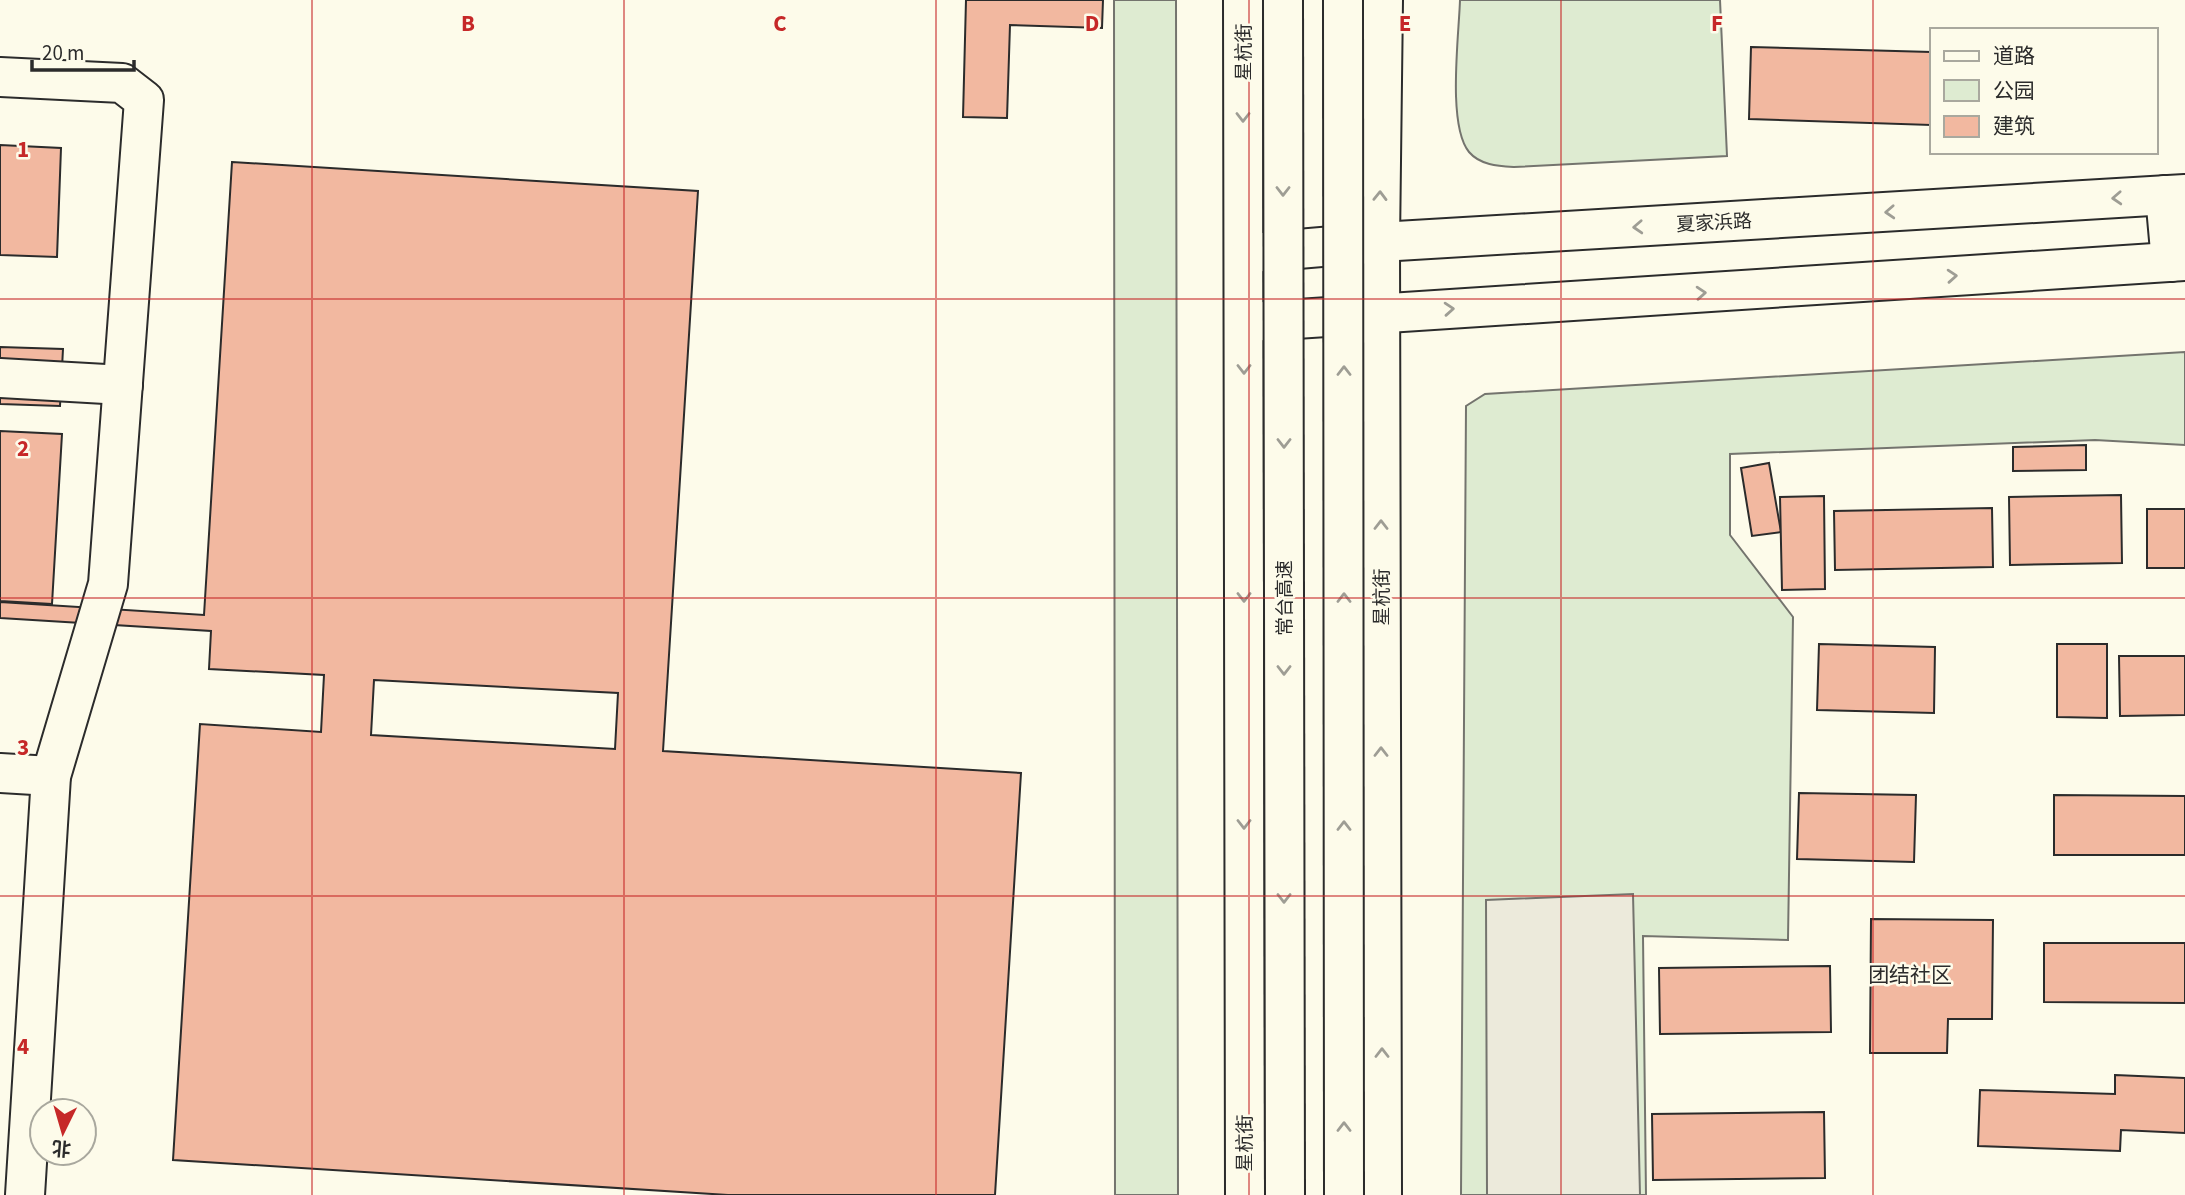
<svg xmlns="http://www.w3.org/2000/svg" width="2185" height="1195" viewBox="0 0 2185 1195" font-family="'Source Sans 3','Noto Sans SC',sans-serif">
<style>
.green{fill:#deebd1;stroke:#74746e;stroke-width:2}
.parking{fill:#eceadb;stroke:#74746e;stroke-width:2}
.building{fill:#f2b8a0;stroke:#2b2b2b;stroke-width:2;fill-rule:evenodd}
.lines{fill:none;stroke-linecap:round;stroke-linejoin:round}
.minor-casing{stroke:#2b2b2b;stroke-width:42}
.major-casing{stroke:#2b2b2b;stroke-width:42}
.minor{stroke:#fdfbea;stroke-width:38}
.major{stroke:#fdfbea;stroke-width:38}
.highway-bridge-casing{stroke:#2b2b2b;stroke-width:42;stroke-linecap:butt}
.highway-bridge{stroke:#fdfbea;stroke-width:38}
.oneway{stroke:#9e9d94}
.grid{fill:none;stroke:#c62828;stroke-width:2;stroke-opacity:0.55}
.labels{text-anchor:middle;stroke-width:5;stroke-linejoin:round;paint-order:stroke}
.street-label{font-size:19px;fill:#2b2b2b;stroke:#fdfbea}
.neighbourhood-label{font-size:21px;fill:#2b2b2b;stroke:#fdfbea}
.grid-label{font-size:23px;text-anchor:middle;font-weight:bold;fill:#c62828;stroke:#fdfbea;stroke-width:5;stroke-linejoin:round;paint-order:stroke}
</style>
<rect width="100%" height="100%" fill="#fdfbea"/>
<g class="green">
<polygon points="1114,0 1176,0 1178,1195 1115,1195"/>
<path d="M1460 0H1720L1727 156 1514 167C1498 166 1480 165 1469 152 1447 125 1459 35 1460 0Z"/>
<polygon points="2185,352 2185,445 2095,440 1730,454 1730,535 1793,617 1788,940 1643,936 1646,1195 1461,1195 1466,406 1485,394"/>
</g>
<polygon class="parking" points="1633,894 1640,1195 1487,1195 1486,900"/>
<g class="building">
<polygon points="966,0 1103,0 1102,28 1010,25 1007,118 963,117"/>
<polygon points="1751,47 1931,52 1931,125 1749,119"/>
<polygon points="0,145 61,148 57,257 0,255"/>
<path d="M232 162 698 191 663 751 1021 773 995 1195H728L173 1160 200 724 321 732 324 675 209 669 211 631 0 618V602L204 615ZM374 680 618 693 615 749 371 735Z"/>
<polygon points="0,347 63,349 60,406 0,404"/>
<polygon points="0,431 62,434 52,604 0,601"/>
<polygon points="2086,445 2086,470 2013,471 2013,447"/>
<polygon points="1769,463 1781,532 1752,536 1741,468"/>
<polygon points="2121,495 2122,563 2010,565 2009,497"/>
<polygon points="1824,496 1825,589 1782,590 1780,497"/>
<polygon points="1992,508 1993,567 1835,570 1834,511"/>
<rect x="2147" y="509" width="38" height="59"/>
<polygon points="1819,644 1935,647 1934,713 1817,710"/>
<polygon points="2057,644 2107,644 2107,718 2057,717"/>
<polygon points="2119,656 2185,656 2185,715 2120,716"/>
<polygon points="1799,793 1916,795 1914,862 1797,859"/>
<polygon points="2054,795 2185,796 2185,855 2054,855"/>
<polygon points="1871,919 1993,920 1992,1019 1948,1019 1947,1053 1870,1053"/>
<polygon points="2044,943 2185,943 2185,1003 2044,1002"/>
<polygon points="1830,966 1831,1032 1660,1034 1659,968"/>
<polygon points="2115,1075 2185,1078 2185,1133 2121,1130 2120,1151 1978,1146 1980,1090 2115,1094"/>
<polygon points="1824,1112 1825,1178 1653,1180 1652,1114"/>
</g>
<g class="lines">
<defs>
<g id="minor">
<polyline points="0,77 122,83 144,100 108,584 51,776 25,1195"/>
<polyline points="0,378 123,385"/>
<polyline points="0,773 51,776"/>
</g>
<g id="major">
<polyline points="1243,0 1245,1195"/>
<polyline points="2165,195 2171,262"/>
<polyline points="1251,253 1380,242 2185,194"/>
<polyline points="1250,322 2185,261"/>
<polyline points="1382,1195 1380,242 1383,0"/>
</g>
</defs>
<use href="#minor" class="minor-casing"/>
<use href="#major" class="major-casing"/>
<use href="#minor" class="minor"/>
<use href="#major" class="major"/>
<defs>
<g id="highway-bridge">
<polyline points="1283,0 1285,1195"/>
<polyline points="1343,0 1344,1195"/>
</g>
</defs>
<use href="#highway-bridge" class="highway-bridge-casing"/>
<use href="#highway-bridge" class="highway-bridge"/>
</g>
<defs><path id="oneway-chevron" d="M-2-3.5L2.5 0L-2 3.5" fill="none" stroke-width="1.6" stroke-linecap="round" stroke-linejoin="round" transform="scale(1.75)"/></defs>
<g class="oneway">
<use href="#oneway-chevron" transform="translate(1243 117) rotate(90)"/>
<use href="#oneway-chevron" transform="translate(1283 191) rotate(90)"/>
<use href="#oneway-chevron" transform="translate(1380 196) rotate(-89)"/>
<use href="#oneway-chevron" transform="translate(2117 198) rotate(177)"/>
<use href="#oneway-chevron" transform="translate(1890 212) rotate(177)"/>
<use href="#oneway-chevron" transform="translate(1638 227) rotate(177)"/>
<use href="#oneway-chevron" transform="translate(1952 276) rotate(-4)"/>
<use href="#oneway-chevron" transform="translate(1701 293) rotate(-4)"/>
<use href="#oneway-chevron" transform="translate(1449 309) rotate(-4)"/>
<use href="#oneway-chevron" transform="translate(1244 369) rotate(90)"/>
<use href="#oneway-chevron" transform="translate(1344 371) rotate(-90)"/>
<use href="#oneway-chevron" transform="translate(1284 443) rotate(90)"/>
<use href="#oneway-chevron" transform="translate(1381 525) rotate(-90)"/>
<use href="#oneway-chevron" transform="translate(1244 597) rotate(90)"/>
<use href="#oneway-chevron" transform="translate(1344 598) rotate(-90)"/>
<use href="#oneway-chevron" transform="translate(1284 670) rotate(90)"/>
<use href="#oneway-chevron" transform="translate(1381 752) rotate(-90)"/>
<use href="#oneway-chevron" transform="translate(1244 824) rotate(90)"/>
<use href="#oneway-chevron" transform="translate(1344 826) rotate(-90)"/>
<use href="#oneway-chevron" transform="translate(1284 898) rotate(90)"/>
<use href="#oneway-chevron" transform="translate(1382 1053) rotate(-90)"/>
<use href="#oneway-chevron" transform="translate(1344 1127) rotate(-90)"/>
</g>
<path class="grid" d="M312 0V1195M624 0V1195M936 0V1195M1249 0V1195M1561 0V1195M1873 0V1195M0 299H2185M0 598H2185M0 896H2185"/>
<g class="labels">
<g class="street-label">
<text transform="translate(1243 52) rotate(-90)" y="7">星杭街</text>
<text transform="translate(1714 222) rotate(-3)" y="7">夏家浜路</text>
<text transform="translate(1381 597) rotate(-90)" y="7">星杭街</text>
<text transform="translate(1284 598) rotate(-90)" y="7">常台高速</text>
<text transform="translate(1244 1143) rotate(-90)" y="7">星杭街</text>
</g>
<g class="neighbourhood-label">
<text x="1910" y="982">团结社区</text>
</g>
</g>
<g class="grid-label">
<text x="468" y="31">B</text>
<text x="780" y="31">C</text>
<text x="1092" y="31">D</text>
<text x="1405" y="31">E</text>
<text x="1717" y="31">F</text>
<text x="23" y="157">1</text>
<text x="23" y="456">2</text>
<text x="23" y="755">3</text>
<text x="23" y="1054">4</text>
</g>
<rect x="1930" y="28" width="228" height="126" fill="#fdfbea" stroke="#a9a89e" stroke-width="2"/>
<rect x="1944" y="51" width="35" height="10" fill="#fdfbea" stroke="#a9a89e" stroke-width="2"/>
<text x="1993" y="63" font-size="21" fill="#2b2b2b">道路</text>
<rect x="1944" y="80" width="35" height="21" fill="#deebd1" stroke="#a9a89e" stroke-width="2"/>
<text x="1993" y="98" font-size="21" fill="#2b2b2b">公园</text>
<rect x="1944" y="116" width="35" height="21" fill="#f2b8a0" stroke="#a9a89e" stroke-width="2"/>
<text x="1993" y="133" font-size="21" fill="#2b2b2b">建筑</text>
<g transform="translate(63 1132) rotate(185)"><circle r="33" fill="#fdfbea" stroke="#a9a89e" stroke-width="2"/>
<path d="M0-5L12 26L0 18L-12 26Z" fill="#c62828"/>
<text y="-10" font-size="19" font-weight="bold" text-anchor="middle" fill="#2b2b2b">北</text>
</g>
<path d="M32 60v10h102v-10" fill="none" stroke="#2b2b2b" stroke-width="3.5"/>
<text x="42" y="60" font-size="21" fill="#2b2b2b" stroke="#fdfbea" stroke-width="5" paint-order="stroke">20 m</text>
</svg>
